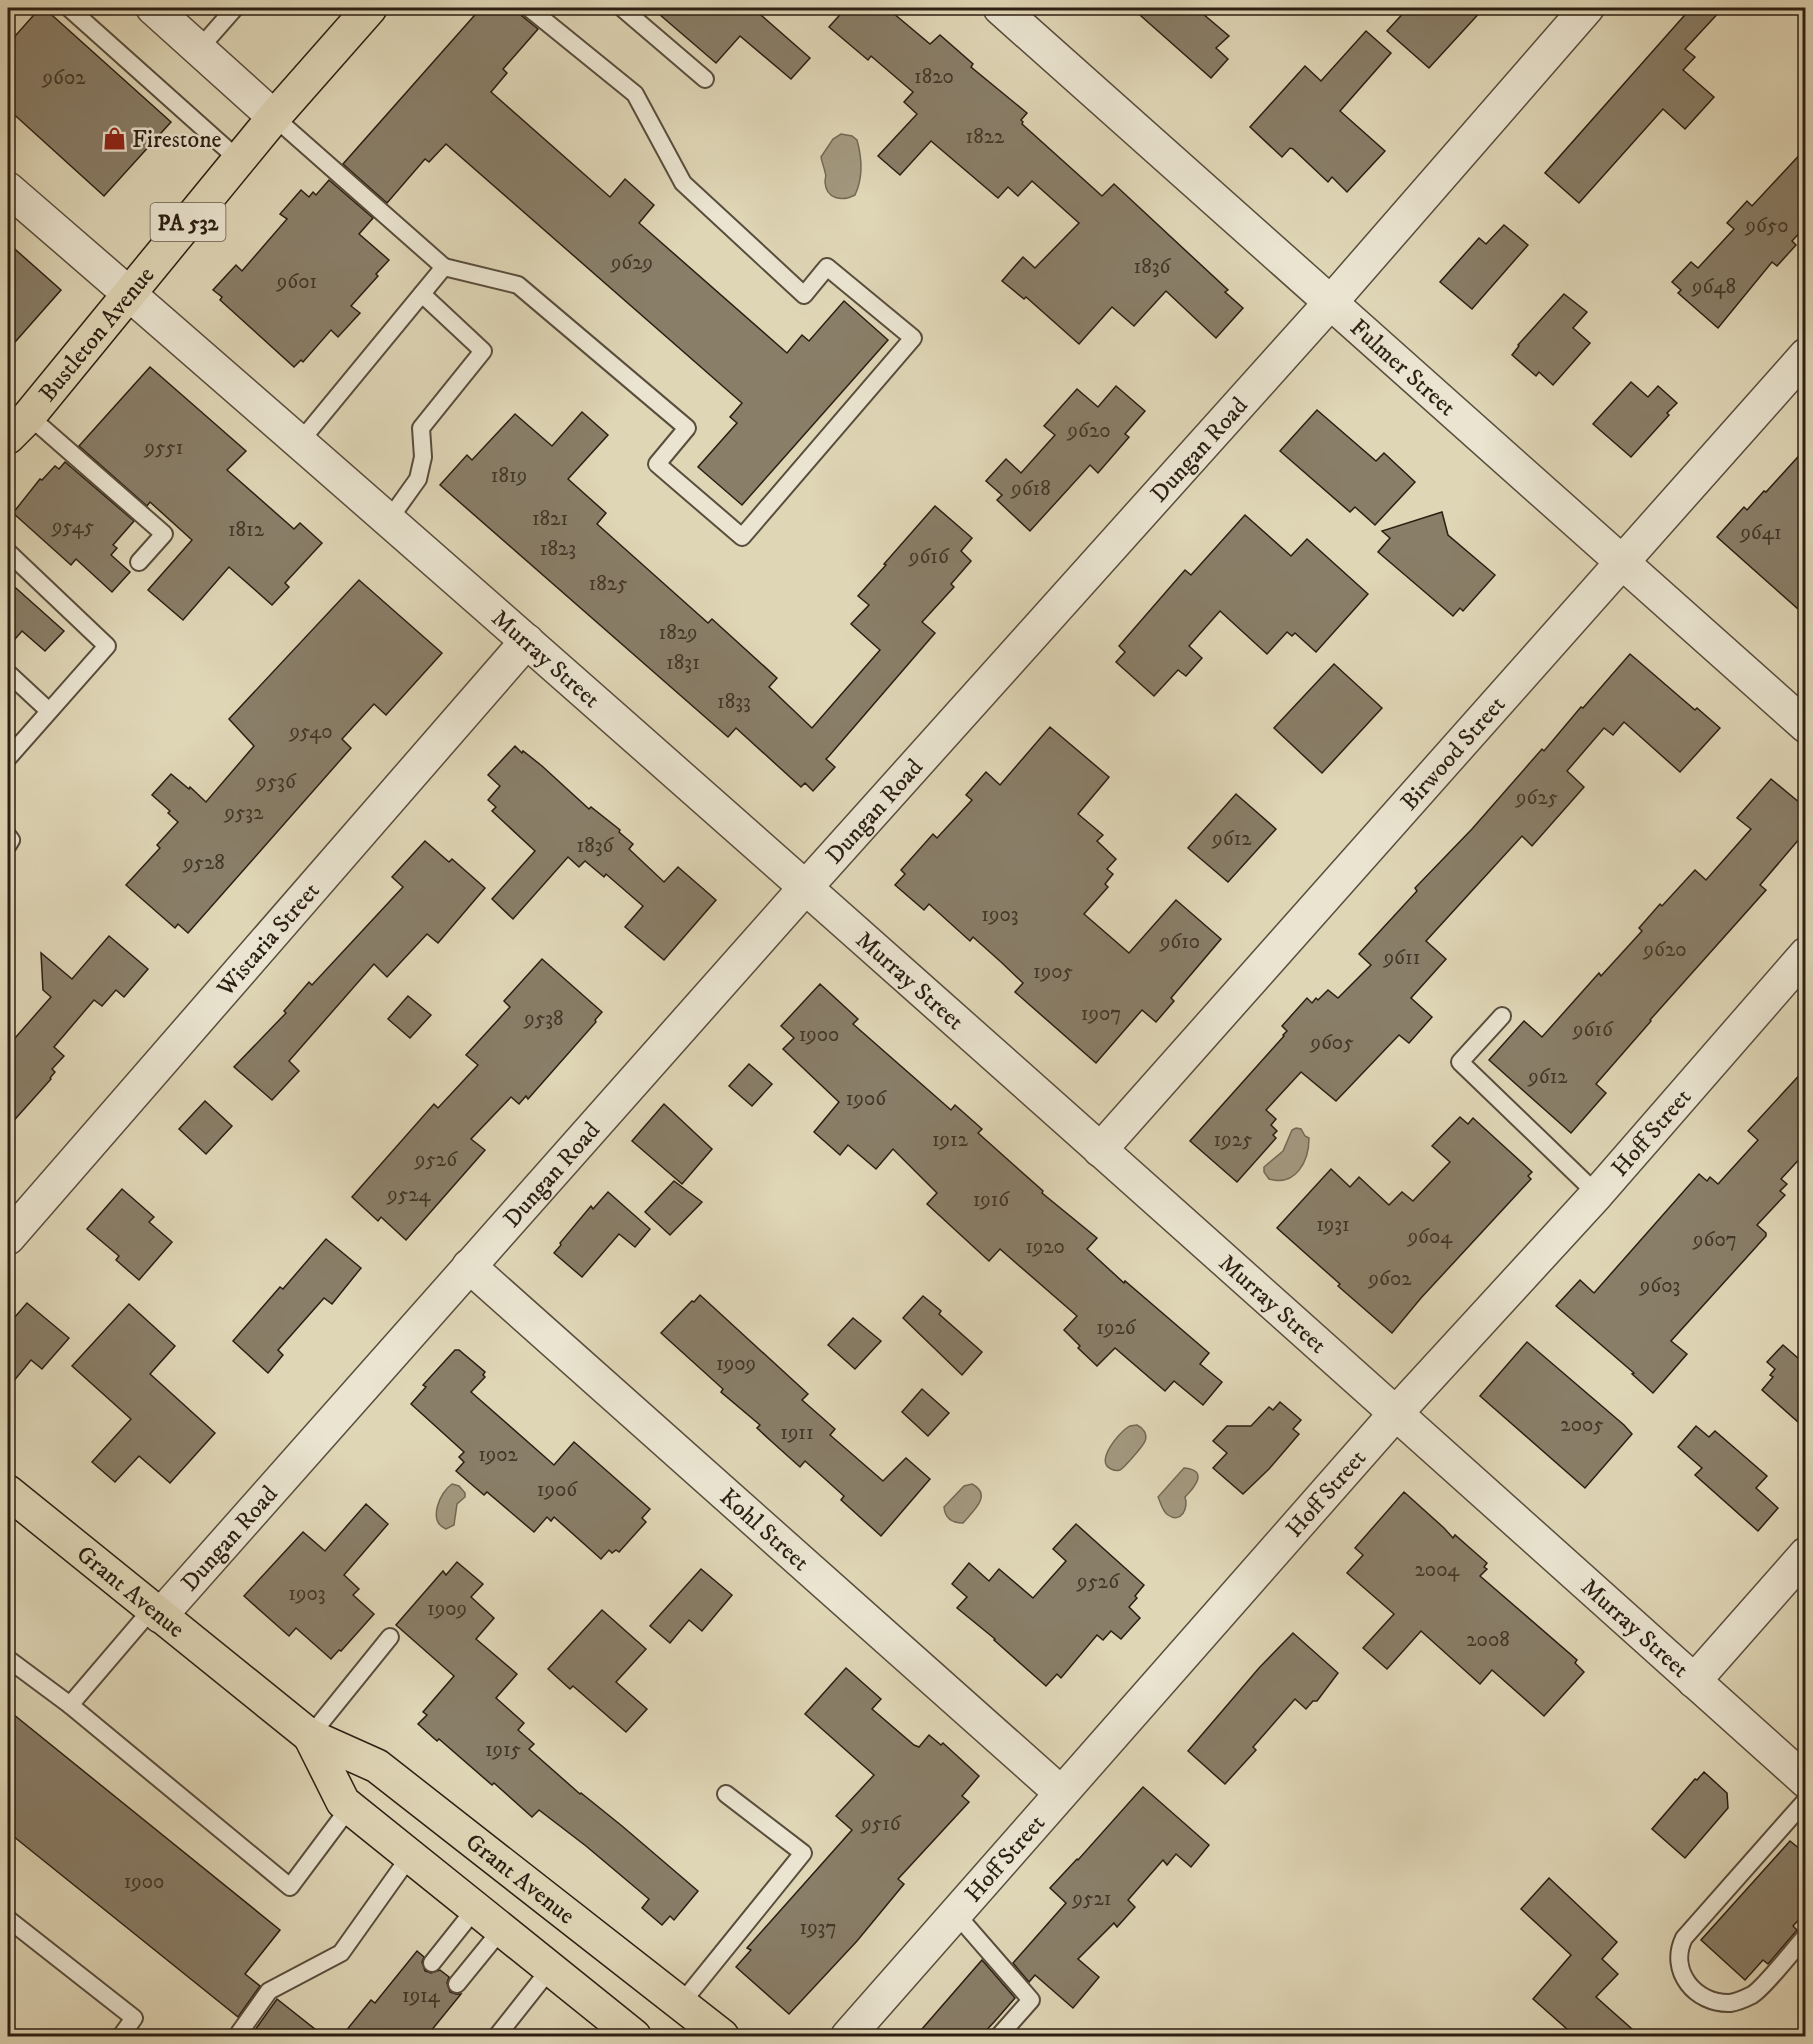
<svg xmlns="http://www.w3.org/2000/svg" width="1813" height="2044" viewBox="0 0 1813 2044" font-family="'IM FELL DW Pica',serif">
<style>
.water{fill:#a2987f;stroke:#736854;stroke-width:1.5}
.building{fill:#897e68;stroke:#2c1f13;stroke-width:1.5}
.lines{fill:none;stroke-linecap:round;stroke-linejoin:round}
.service-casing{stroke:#594d3c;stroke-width:20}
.minor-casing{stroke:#594d3c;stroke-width:36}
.primary-casing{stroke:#2c1f13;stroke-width:36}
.service{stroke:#eae4d0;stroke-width:16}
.minor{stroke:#eae4d0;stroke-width:33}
.primary{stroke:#dfd6b6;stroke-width:33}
.labels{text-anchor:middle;stroke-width:5;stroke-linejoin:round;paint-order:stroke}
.number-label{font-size:21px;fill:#433728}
.shield{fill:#eae4d0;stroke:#655a4c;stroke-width:1.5}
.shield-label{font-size:22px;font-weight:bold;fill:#2c1f13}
.poi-label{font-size:24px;fill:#2c1f13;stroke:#eae4d0;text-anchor:start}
.street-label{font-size:24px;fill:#2c1f13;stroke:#eae4d0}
</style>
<rect width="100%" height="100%" fill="#dfd6b6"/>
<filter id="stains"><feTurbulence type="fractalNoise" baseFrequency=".00333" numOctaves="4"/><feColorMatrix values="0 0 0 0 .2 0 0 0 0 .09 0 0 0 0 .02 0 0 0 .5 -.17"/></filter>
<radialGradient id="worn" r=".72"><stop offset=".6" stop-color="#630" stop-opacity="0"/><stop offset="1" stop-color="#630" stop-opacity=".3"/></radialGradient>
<g class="water">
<path d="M841 134 852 136 857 140C862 158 863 178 855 195 842 202 826 199 825 182 825 177 827 177 825 172 824 167 822 163 821 157L833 139Z"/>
<path d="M1296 1128 1301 1129 1305 1136 1309 1138C1309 1161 1296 1187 1269 1179L1264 1172V1167L1283 1151 1292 1130Z"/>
<path d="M1137 1425C1143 1428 1148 1434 1145 1441 1144 1445 1124 1468 1120 1470 1117 1471 1113 1470 1111 1469 1094 1462 1119 1433 1128 1427 1131 1425 1133 1426 1137 1425Z"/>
<path d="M1184 1468C1209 1470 1195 1487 1185 1497 1189 1508 1181 1524 1168 1515 1162 1511 1161 1503 1158 1497Z"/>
<path d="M452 1484 459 1486 465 1493V1497L457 1504 454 1525 446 1529C427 1521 440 1492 452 1484Z"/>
<path d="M972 1484C993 1495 973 1511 963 1523 952 1523 945 1519 944 1507L964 1486Z"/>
</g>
<g class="building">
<polygon points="40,8 44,8 171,122 104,196 8,109 8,44"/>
<polygon points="481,8 518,8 522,16 538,29 503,69 507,73 491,92 610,197 625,179 654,205 639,223 787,353 802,335 809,341 844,301 888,340 742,505 698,467 737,423 730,417 742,403 446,144 429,162 425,159 387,203 343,164"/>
<polygon points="652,8 753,8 810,58 791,79 740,36 716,63"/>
<polygon points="846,8 887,8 930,44 940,35 973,64 971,67 1027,113 1021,120 1023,122 1022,124 1102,196 1114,184 1228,290 1225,292 1243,308 1216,338 1166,291 1134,326 1112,307 1079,344 1026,297 1024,299 1002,281 1023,257 1035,268 1079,223 1032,181 1018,196 1008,187 998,198 931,141 900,175 878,156 917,114 904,102 913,92 871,56 868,60 829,27"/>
<polygon points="1132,8 1196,8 1229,36 1216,48 1228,59 1211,78"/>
<polygon points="1408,8 1484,8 1429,68 1387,31"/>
<polygon points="1691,8 1723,8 1685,49 1695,57 1683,70 1714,97 1685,129 1663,109 1579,203 1545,173"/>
<polygon points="1366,31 1391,53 1340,111 1385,151 1347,192 1332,177 1328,182 1293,149 1290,148 1282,157 1250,127 1305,66 1321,81"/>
<polygon points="1806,148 1806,226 1792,241 1796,245 1777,266 1772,262 1718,328 1678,293 1681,290 1672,282 1691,262 1698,268 1734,229 1727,223 1747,201 1752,206"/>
<polygon points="329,180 373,218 359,234 389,260 376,274 378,276 351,306 360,313 338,337 331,330 303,362 301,360 294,367 220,300 222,297 213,290 236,265 242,271 287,219 280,214 301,190 309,197 313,192 316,195"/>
<polygon points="1504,225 1528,245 1472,309 1440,282 1479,238 1486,244"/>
<polygon points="8,243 61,290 8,350"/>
<polygon points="1564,294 1587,312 1573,328 1590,343 1553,385 1539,372 1536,376 1512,355 1519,346 1518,345"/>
<polygon points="150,367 246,451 227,470 294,529 300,523 322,543 285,583 289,587 272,605 229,567 183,620 148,590 192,540 150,502 147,506 79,446"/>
<polygon points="1631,382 1648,397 1658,386 1677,403 1667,413 1669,415 1631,457 1593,424"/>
<polygon points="1116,386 1145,411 1125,434 1129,437 1098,473 1090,465 1030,531 997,500 1002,495 986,481 1006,459 1021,473 1055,435 1044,426 1077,389 1098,407"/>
<polygon points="1317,410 1376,461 1384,453 1415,482 1375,525 1355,507 1350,512 1280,451"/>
<polygon points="582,412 608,435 568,479 606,513 597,524 708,623 712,619 777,678 769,687 812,728 880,650 851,624 869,605 858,596 886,565 884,564 935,506 972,538 961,551 971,561 951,584 954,587 922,622 935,633 829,756 826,759 835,767 813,791 805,783 801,787 736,728 728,737 440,485 467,455 472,460 515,414 552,446"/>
<polygon points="1806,448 1806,616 1717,537 1744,507 1747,510 1764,491 1766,492"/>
<polygon points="65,462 134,521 113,545 117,548 111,555 130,572 112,592 76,559 71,565 13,513 40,479 42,480 55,466 59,469"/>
<polygon points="1442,512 1448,535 1495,575 1463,611 1460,608 1453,616 1378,552 1390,538 1382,531"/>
<polygon points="1245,515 1291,556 1307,539 1368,594 1316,652 1295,633 1292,636 1287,632 1267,654 1220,611 1189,646 1202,658 1186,676 1178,670 1154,696 1116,662 1125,652 1119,646 1185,570 1191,575"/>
<polygon points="359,580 442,653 386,715 374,704 342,739 351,748 188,933 178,924 175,928 126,885 160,848 157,845 178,822 168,813 170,811 152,795 171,774 189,789 190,787 206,802 254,746 229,719"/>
<polygon points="8,581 64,631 45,651 22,631 8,647"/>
<polygon points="1630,654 1695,710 1697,708 1720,728 1680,772 1624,722 1613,735 1604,728 1567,771 1584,787 1532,846 1522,836 1426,941 1446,959 1411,998 1432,1017 1409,1043 1399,1035 1336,1101 1301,1072 1266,1110 1276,1119 1271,1125 1277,1131 1273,1135 1276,1138 1237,1182 1190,1141 1284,1036 1283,1035 1287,1031 1282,1026 1307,998 1312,1003 1316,998 1318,1000 1328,990 1338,998 1371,965 1359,954 1417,891 1415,888 1472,829 1542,749 1544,751 1581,707 1583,708"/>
<polygon points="1334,664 1382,708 1322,773 1274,728"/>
<polygon points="1050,727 1109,777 1078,814 1103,835 1097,841 1116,859 1107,869 1113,874 1105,884 1108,887 1084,914 1129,953 1176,900 1221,939 1171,998 1174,1001 1156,1022 1142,1010 1096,1063 1015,992 1023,983 1001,962 973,937 970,941 929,904 924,910 895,885 905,874 901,870 933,834 937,838 972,800 966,795 986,772 1000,785"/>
<polygon points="515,746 522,753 523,751 542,766 589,809 591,807 620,830 619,832 633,844 629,849 664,882 678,867 716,900 664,960 625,927 643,906 606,874 604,877 585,861 579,867 568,857 513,919 492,899 535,851 492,811 496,807 488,800 500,786 488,775"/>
<polygon points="1771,779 1806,808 1806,831 1760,885 1766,890 1650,1020 1651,1021 1596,1084 1606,1093 1571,1133 1489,1060 1524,1021 1542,1037 1599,973 1601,976 1642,931 1639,928 1660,904 1662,906 1695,870 1706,880 1751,829 1737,818"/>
<polygon points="1236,794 1276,829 1228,882 1188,848"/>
<polygon points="425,841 449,862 452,859 485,888 438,943 427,934 387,977 374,964 289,1061 299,1071 272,1100 234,1067 286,1013 284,1011 309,982 312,985 403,887 392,877"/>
<polygon points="109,936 148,969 124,997 116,990 102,1006 94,1000 54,1047 64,1056 52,1069 55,1072 50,1078 51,1079 8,1127 8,1046 51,997 43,990 41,953 72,979"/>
<polygon points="542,959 602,1012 595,1020 596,1022 528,1099 526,1096 519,1104 511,1097 471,1139 485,1150 406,1240 381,1217 378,1221 352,1197 434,1104 438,1108 478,1065 466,1055 510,1007 504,1001"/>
<polygon points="820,984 858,1019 853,1024 951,1110 955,1105 982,1129 978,1133 1043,1191 1042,1193 1097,1238 1087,1249 1124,1283 1125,1281 1209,1353 1200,1364 1222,1382 1203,1405 1174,1381 1165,1391 1115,1348 1097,1366 1078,1348 1080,1346 1064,1330 1077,1316 1000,1249 989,1261 927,1204 937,1193 893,1149 876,1169 848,1145 840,1155 814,1132 839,1102 783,1049 794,1038 781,1026"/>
<polygon points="408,996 431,1015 410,1038 388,1019"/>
<polygon points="749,1064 772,1084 752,1106 729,1086"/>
<polygon points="1806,1068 1806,1152 1781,1179 1787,1184 1780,1191 1785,1195 1757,1225 1766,1233 1766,1236 1671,1341 1687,1354 1653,1393 1632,1374 1634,1373 1556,1306 1580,1280 1594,1293 1699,1174 1707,1181 1710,1177 1718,1184 1758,1140 1748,1131"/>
<polygon points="205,1101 232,1126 206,1154 179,1129"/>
<polygon points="664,1104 712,1149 682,1184 632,1141"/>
<polygon points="1460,1117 1468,1124 1473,1118 1532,1172 1528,1176 1531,1179 1421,1298 1392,1333 1338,1286 1340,1284 1277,1228 1331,1169 1350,1187 1359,1177 1389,1205 1402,1192 1413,1201 1450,1162 1432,1146"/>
<polygon points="674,1181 702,1202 670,1235 645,1212"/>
<polygon points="122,1189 154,1217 149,1222 172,1242 139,1280 116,1260 119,1256 87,1229"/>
<polygon points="608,1192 650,1229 635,1247 619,1234 582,1277 554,1253 561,1245 560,1243 591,1206 593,1209"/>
<polygon points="326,1239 361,1268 332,1304 324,1298 278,1350 283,1355 268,1373 233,1341 280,1287 283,1289"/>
<polygon points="700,1295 808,1394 802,1400 835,1429 830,1435 883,1481 906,1458 930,1479 881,1536 841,1500 844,1496 805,1461 800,1467 771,1441 757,1428 760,1425 721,1392 723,1389 661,1333 692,1301 694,1302"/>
<polygon points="923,1296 941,1311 939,1314 982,1352 962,1375 903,1318"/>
<polygon points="27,1303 69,1338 42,1369 31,1360 8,1388 8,1325"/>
<polygon points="129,1304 175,1346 150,1374 215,1433 170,1483 139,1456 115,1482 92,1462 131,1419 72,1366"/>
<polygon points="853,1318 881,1341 855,1369 828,1345"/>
<polygon points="1527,1342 1624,1425 1632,1434 1585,1488 1480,1396"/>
<polygon points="1783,1345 1806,1365 1806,1429 1762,1390 1773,1377 1770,1375 1775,1369 1767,1362"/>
<polygon points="455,1350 459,1350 485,1372 483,1375 485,1377 471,1392 554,1465 574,1442 650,1509 642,1518 646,1522 619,1552 616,1550 612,1553 609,1550 601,1559 554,1517 551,1521 547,1517 534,1532 487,1492 484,1495 456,1471 464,1462 459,1457 464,1452 411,1404 426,1387 423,1385"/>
<polygon points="922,1389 949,1413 928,1436 902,1412"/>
<polygon points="1280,1402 1301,1420 1293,1429 1299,1434 1269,1469 1243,1494 1213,1468 1227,1453 1213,1441 1227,1426 1251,1426 1269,1407 1273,1410"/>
<polygon points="1696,1426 1709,1437 1715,1431 1767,1476 1756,1488 1778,1508 1758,1531 1695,1475 1702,1468 1678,1447"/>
<polygon points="1404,1492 1444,1528 1453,1538 1455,1535 1487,1563 1484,1567 1487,1569 1480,1576 1577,1660 1575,1663 1584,1672 1544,1716 1492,1670 1480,1684 1421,1631 1387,1669 1363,1648 1394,1614 1347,1573 1363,1555 1355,1548"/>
<polygon points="366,1504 388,1524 344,1575 359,1589 353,1595 374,1614 341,1651 339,1650 331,1659 296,1628 289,1636 244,1596 303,1532 325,1551"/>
<polygon points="1076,1524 1144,1585 1135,1596 1137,1598 1129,1607 1140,1618 1121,1639 1111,1631 1103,1640 1097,1635 1061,1678 1057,1674 1046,1686 994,1640 995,1639 957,1608 967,1597 952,1584 969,1563 989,1581 999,1569 1033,1598 1066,1561 1053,1549"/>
<polygon points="457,1562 483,1584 471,1597 494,1618 476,1639 517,1674 496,1698 524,1723 518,1730 534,1744 529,1749 580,1794 581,1793 622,1826 698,1891 674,1920 670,1916 662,1925 642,1908 649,1899 586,1846 539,1810 532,1817 494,1783 492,1785 439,1739 437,1741 418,1724 427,1715 423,1712 454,1676 396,1625 443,1571 446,1575"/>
<polygon points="701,1569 732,1595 702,1631 689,1620 670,1643 650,1626"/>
<polygon points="602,1610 646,1649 616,1682 647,1709 626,1732 573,1686 570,1689 548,1669"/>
<polygon points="1293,1633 1338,1673 1317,1701 1313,1701 1306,1709 1295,1699 1253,1747 1256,1750 1225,1784 1188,1751 1259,1668"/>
<polygon points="846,1668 881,1699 872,1709 914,1745 919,1747 929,1735 941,1745 943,1743 979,1776 962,1796 969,1802 898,1879 904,1884 857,1941 789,2014 736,1967 751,1950 747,1948 852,1830 836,1816 874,1775 805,1714"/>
<polygon points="8,1710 280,1930 245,1974 260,1986 238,2017 8,1832"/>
<polygon points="1704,1772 1727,1793 1728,1808 1685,1858 1652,1829 1695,1779 1697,1780"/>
<polygon points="1143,1787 1209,1845 1191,1867 1176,1854 1167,1865 1163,1860 1128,1900 1135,1907 1117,1927 1114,1923 1078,1959 1099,1977 1073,2008 1035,1975 1029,1982 1013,1963 1066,1903 1050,1888 1077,1859 1078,1860"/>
<polygon points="1790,1841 1806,1854 1806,1912 1793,1926 1797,1930 1768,1964 1763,1960 1745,1980 1701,1940"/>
<polygon points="1549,1878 1617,1942 1602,1959 1618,1974 1596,1997 1641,2037 1576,2037 1533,1999 1571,1955 1521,1909"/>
<polygon points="417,1951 424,1957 422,1962 425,1971 431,1973 440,1970 449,1977 447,1983 450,1992 456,1994 461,1994 426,2037 341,2037 371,2000 375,2003"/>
<polygon points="982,1960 1015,1998 995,2021 980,2037 915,2037"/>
<polygon points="277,1999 325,2037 250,2037"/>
</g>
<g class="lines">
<defs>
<g id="service">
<polyline points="69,8 239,160"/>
<polyline points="622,8 705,79"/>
<polyline points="199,49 235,8"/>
<polyline points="274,117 444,267"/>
<polyline points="29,416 164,534 139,562"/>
<polyline points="299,443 444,267 518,285 687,428 657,464 742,537 913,338 827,267 804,295 683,183 635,94 529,8"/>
<polyline points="388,521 418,479 423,457 421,428 483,351 422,294"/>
<polyline points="8,552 107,646 8,758"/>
<polyline points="8,673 49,711"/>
<polyline points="8,836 11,840 8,845"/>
<polyline points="1502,1016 1460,1062 1597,1194"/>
<polyline points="152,1609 70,1705 290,1887 349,1808"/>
<polyline points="8,1659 70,1705"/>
<polyline points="310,1736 390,1637"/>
<path d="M1806 1800 1684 1938C1668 1971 1695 2004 1730 2003 1737 2002 1746 1998 1752 1995 1764 1988 1794 1949 1806 1936"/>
<polyline points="957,1915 1031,2000 999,2036"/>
<polyline points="8,1919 134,2018 121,2036"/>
<polyline points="432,1963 475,1909"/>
<polyline points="457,1984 501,1930"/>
<polyline points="680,2005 803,1853 726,1794"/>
<polyline points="237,2036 269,1991 341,1953 410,1856"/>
<polyline points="497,2036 550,1969"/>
</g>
<g id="minor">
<polyline points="153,8 274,117"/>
<path id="s1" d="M1000 8 1806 726"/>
<path id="s2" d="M8 189C613 712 1210 1246 1806 1781"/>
<path id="s3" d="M1100 1150 1806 355"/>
<path id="s4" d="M8 1238 527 641"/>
<path id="s5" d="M469 1266 1061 1793"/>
<path id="s6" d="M160 1616 805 888 1331 302 1587 8"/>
<polyline points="1694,1681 1806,1554"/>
<path id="s7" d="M848 2036 1396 1413 1597 1194 1806 954"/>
</g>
<g id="primary">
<path id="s8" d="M8 437 29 416 274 117 370 8"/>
<path id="s9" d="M8 1492 310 1736 377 1766 722 2036"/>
<polyline points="310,1736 343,1802 634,2036"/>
</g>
</defs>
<use href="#service" class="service-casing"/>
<use href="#minor" class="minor-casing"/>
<use href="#primary" class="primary-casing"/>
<use href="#service" class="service"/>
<use href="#minor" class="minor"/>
<use href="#primary" class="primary"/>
</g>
<defs>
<symbol id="shop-bare" viewBox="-9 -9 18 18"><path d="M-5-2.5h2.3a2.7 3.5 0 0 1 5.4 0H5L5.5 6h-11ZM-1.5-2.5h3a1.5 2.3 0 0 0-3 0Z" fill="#8f2418" stroke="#eae4d0" stroke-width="2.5" paint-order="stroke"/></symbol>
</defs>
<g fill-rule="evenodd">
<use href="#shop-bare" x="98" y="122" width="33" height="33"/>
</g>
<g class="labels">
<g class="number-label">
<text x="934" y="83">1820</text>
<text x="64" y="84">9602</text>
<text x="985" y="143">1822</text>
<text x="1767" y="232">9650</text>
<text x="632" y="269">9629</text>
<text x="1152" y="273">1836</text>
<text x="297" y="288">9601</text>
<text x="1714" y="293">9648</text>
<text x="1089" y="437">9620</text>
<text x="164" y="454">9551</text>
<text x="509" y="482">1819</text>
<text x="1031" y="495">9618</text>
<text x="550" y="525">1821</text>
<text x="73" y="533">9545</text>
<text x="246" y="536">1812</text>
<text x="1761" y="539">9641</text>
<text x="558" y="555">1823</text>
<text x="929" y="563">9616</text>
<text x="608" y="590">1825</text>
<text x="678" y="639">1829</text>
<text x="683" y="669">1831</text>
<text x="734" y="708">1833</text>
<text x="311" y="738">9540</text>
<text x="276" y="788">9536</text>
<text x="1537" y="804">9625</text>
<text x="244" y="819">9532</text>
<text x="1232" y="845">9612</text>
<text x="595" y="852">1836</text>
<text x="204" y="869">9528</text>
<text x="1000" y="921">1903</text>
<text x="1180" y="948">9610</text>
<text x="1665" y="956">9620</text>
<text x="1402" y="964">9611</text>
<text x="1053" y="978">1905</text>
<text x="1101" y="1020">1907</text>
<text x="544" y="1025">9538</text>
<text x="1593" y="1036">9616</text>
<text x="819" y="1041">1900</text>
<text x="1332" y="1049">9605</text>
<text x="1548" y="1083">9612</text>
<text x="866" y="1105">1906</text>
<text x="950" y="1146">1912</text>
<text x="1233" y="1146">1925</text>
<text x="436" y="1166">9526</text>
<text x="409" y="1201">9524</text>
<text x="991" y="1206">1916</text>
<text x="1333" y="1231">1931</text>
<text x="1430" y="1243">9604</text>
<text x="1715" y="1246">9607</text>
<text x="1045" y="1253">1920</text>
<text x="1390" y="1285">9602</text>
<text x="1660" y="1292">9603</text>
<text x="1116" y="1334">1926</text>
<text x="736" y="1370">1909</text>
<text x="1582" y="1431">2005</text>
<text x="797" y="1439">1911</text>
<text x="498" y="1461">1902</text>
<text x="557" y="1496">1906</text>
<text x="1437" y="1576">2004</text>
<text x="1098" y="1588">9526</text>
<text x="307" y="1600">1903</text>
<text x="447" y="1615">1909</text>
<text x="1488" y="1646">2008</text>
<text x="503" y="1756">1915</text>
<text x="881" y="1830">9516</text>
<text x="144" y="1888">1900</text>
<text x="1092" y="1905">9521</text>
<text x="818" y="1934">1937</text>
<text x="421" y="2002">1914</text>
</g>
<rect class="shield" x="150.5" y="203" width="75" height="38" rx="4.5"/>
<g class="shield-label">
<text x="188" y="230">PA 532</text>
</g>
<g class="poi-label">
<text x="132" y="147">Firestone</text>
</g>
<g class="street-label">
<text dy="8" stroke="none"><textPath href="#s8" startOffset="136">Bustleton Avenue</textPath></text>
<text dy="8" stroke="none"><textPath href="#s1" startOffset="540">Fulmer Street</textPath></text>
<text dy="8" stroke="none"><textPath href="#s6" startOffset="1562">Dungan Road</textPath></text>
<text dy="8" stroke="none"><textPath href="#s2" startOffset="714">Murray Street</textPath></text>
<text dy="8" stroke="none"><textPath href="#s3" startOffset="531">Birwood Street</textPath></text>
<text dy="8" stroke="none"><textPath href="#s6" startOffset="1076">Dungan Road</textPath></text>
<text dy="8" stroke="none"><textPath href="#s4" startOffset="396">Wistaria Street</textPath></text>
<text dy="8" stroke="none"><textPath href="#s2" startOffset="1200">Murray Street</textPath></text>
<text dy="8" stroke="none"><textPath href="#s7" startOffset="1209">Hoff Street</textPath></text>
<text dy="8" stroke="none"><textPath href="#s6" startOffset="590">Dungan Road</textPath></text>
<text dy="8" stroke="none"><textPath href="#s2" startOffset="1686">Murray Street</textPath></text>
<text dy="8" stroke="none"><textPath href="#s7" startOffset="723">Hoff Street</textPath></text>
<text dy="8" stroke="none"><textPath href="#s5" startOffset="396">Kohl Street</textPath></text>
<text dy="8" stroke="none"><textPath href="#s6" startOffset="104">Dungan Road</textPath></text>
<text dy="8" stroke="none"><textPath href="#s9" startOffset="158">Grant Avenue</textPath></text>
<text dy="8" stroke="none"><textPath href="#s2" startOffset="2172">Murray Street</textPath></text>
<text dy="8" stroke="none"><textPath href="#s7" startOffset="237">Hoff Street</textPath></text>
<text dy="8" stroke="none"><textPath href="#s9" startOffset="644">Grant Avenue</textPath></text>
</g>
</g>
<rect width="1813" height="2044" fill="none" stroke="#dfd6b6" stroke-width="30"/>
<rect x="9" y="9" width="1795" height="2026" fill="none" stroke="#2c1f13" stroke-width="3"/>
<rect x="15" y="15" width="1783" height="2014" fill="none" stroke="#2c1f13" stroke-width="1.5"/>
<rect width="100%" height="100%" filter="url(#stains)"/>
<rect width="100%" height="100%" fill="url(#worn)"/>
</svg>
